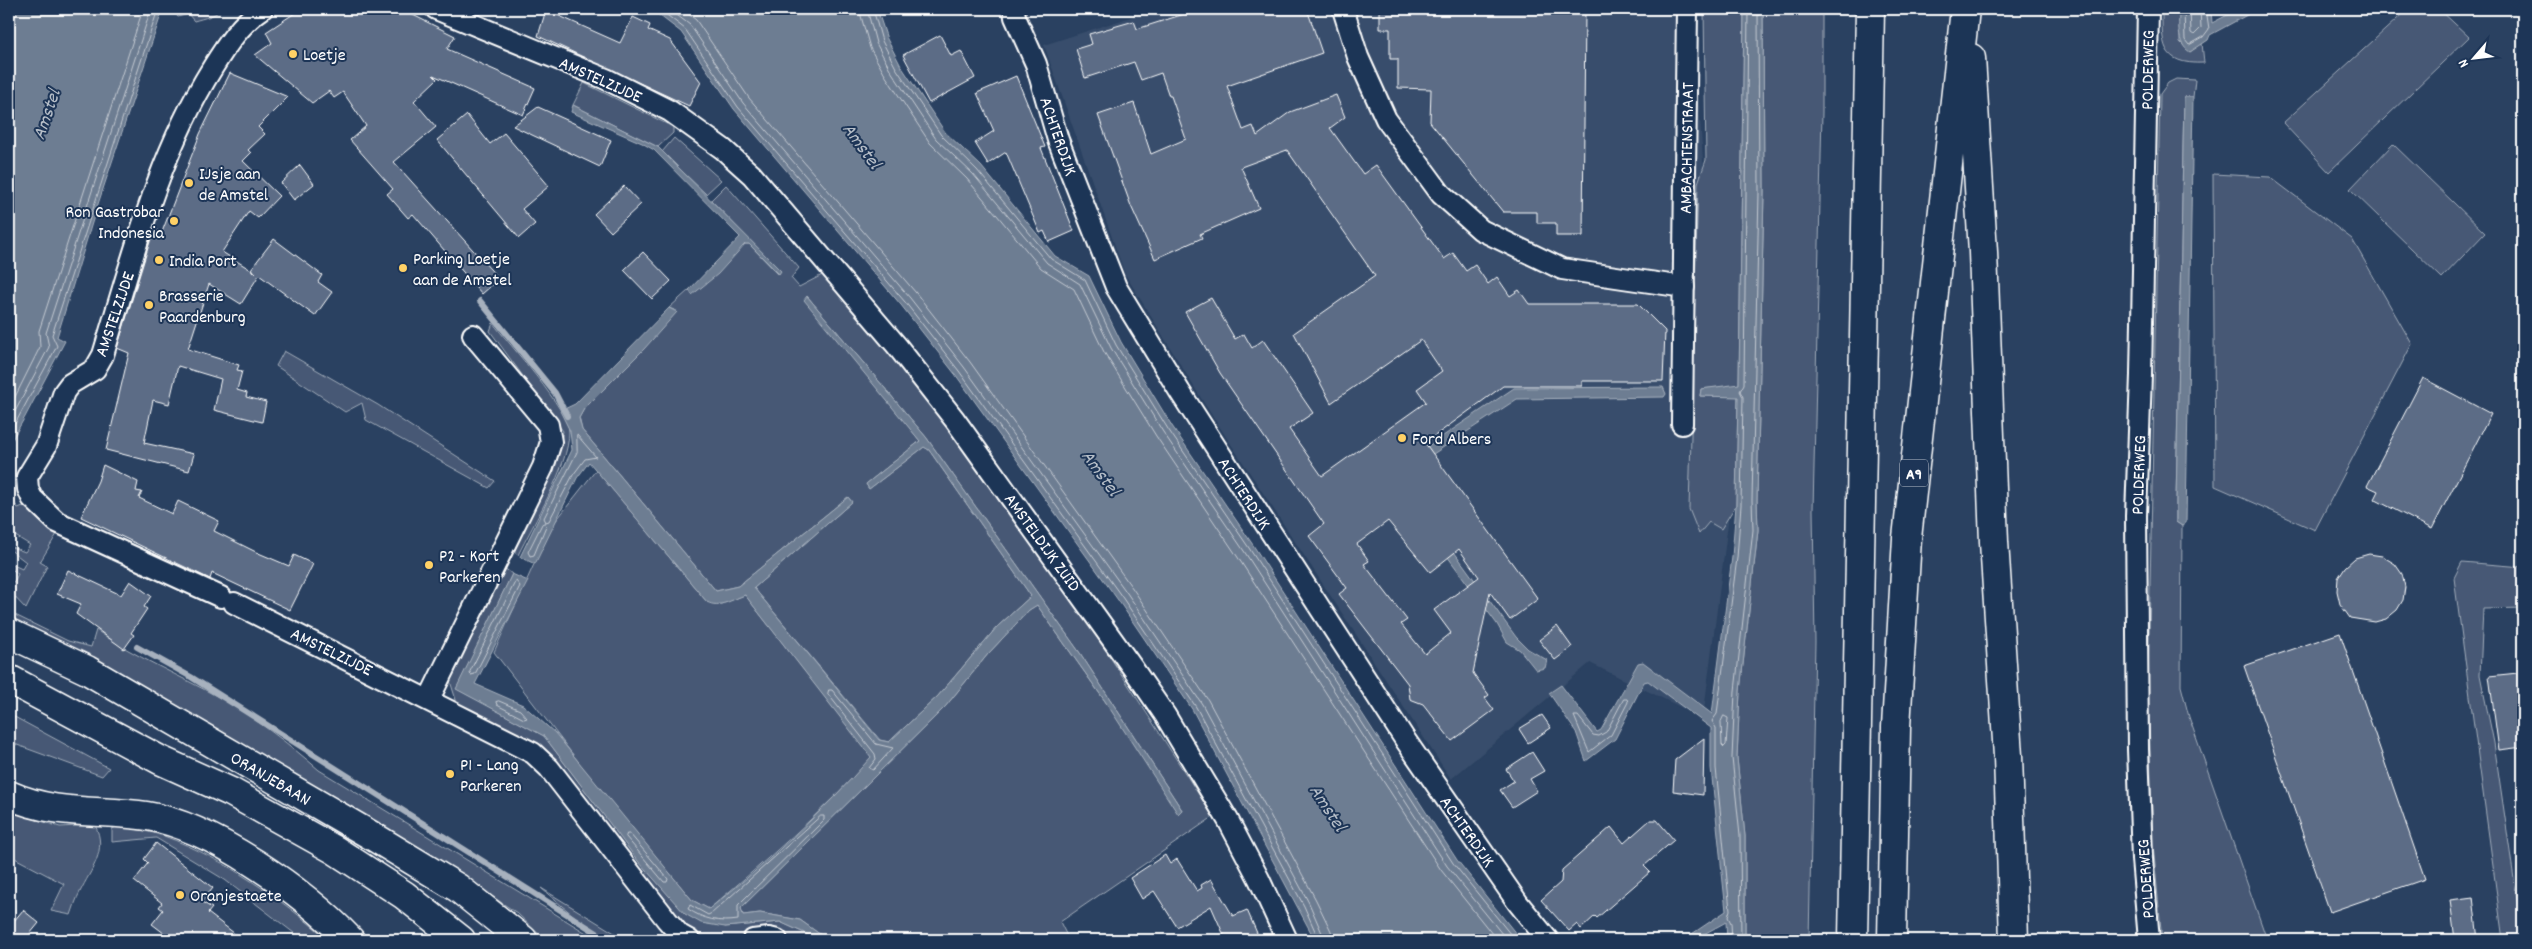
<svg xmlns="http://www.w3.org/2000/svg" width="2532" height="949" viewBox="0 0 2532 949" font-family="Dekko,sans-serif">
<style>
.built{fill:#394e6c}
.green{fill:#465975;stroke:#a2acba}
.water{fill:#6d7d92;stroke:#a7b1be}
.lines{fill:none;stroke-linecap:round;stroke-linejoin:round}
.shore{stroke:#c5cbd3;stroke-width:1}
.stream{stroke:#a7b1be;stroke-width:6}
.building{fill:#5b6c86;stroke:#fff;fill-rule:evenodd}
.street-casing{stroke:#fff;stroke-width:24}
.secondary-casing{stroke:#fff;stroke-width:31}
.highway-casing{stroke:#fff;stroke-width:31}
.street{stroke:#1d3557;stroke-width:20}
.secondary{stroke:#1d3557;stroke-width:28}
.highway{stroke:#1d3557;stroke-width:28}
.poi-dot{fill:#ffd166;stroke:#1d3557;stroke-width:2}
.labels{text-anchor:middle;stroke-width:4;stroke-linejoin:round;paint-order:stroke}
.shield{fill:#1d3557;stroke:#bbc2cd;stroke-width:1}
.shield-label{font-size:16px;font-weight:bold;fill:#fff}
.poi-label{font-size:18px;fill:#fff;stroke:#1d3557;text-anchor:start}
.street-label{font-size:18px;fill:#fff;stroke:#1d3557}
.water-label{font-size:19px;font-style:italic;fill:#b6bec8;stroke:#1d3557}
</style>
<rect width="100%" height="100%" fill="#2a4161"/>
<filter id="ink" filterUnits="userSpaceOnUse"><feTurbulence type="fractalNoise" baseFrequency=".02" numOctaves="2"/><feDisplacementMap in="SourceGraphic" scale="10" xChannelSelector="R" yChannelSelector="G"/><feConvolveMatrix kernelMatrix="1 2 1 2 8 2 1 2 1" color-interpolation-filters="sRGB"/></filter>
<g filter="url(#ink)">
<polygon class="built" points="1156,9 1699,9 1697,75 1728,523 1703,718 1590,663 1451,779 1204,403 1125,274 1044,45"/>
<g class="green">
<path d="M170 9H222C215 16 204 18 194 21L188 14 178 17Z"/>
<polygon points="1704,9 1744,9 1739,385 1701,389 1700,396 1738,396 1736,505 1721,529 1709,522 1699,534 1689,509 1698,183 1706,160"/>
<polygon points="1763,9 1822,9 1822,112 1813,510 1815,642 1809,940 1745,940 1745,836 1737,758 1740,691 1758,530 1757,500 1764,192"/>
<path d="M2162 9H2179L2180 42 2190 52 2202 43 2204 63C2160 65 2162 43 2162 9Z"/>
<polygon points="2408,9 2439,9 2469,37 2329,172 2283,123"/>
<polygon points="2176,79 2195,80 2193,97 2184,97 2176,502 2176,522 2182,526 2181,686 2189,717 2267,940 2162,940 2153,844 2148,686 2160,94 2168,83"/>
<polygon points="584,83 673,127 673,133 658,147 573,105"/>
<polygon points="674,138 721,180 706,194 662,152"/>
<polygon points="2393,144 2485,233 2442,278 2350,189"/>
<polygon points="2213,174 2270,177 2352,239 2412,344 2315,530 2215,486"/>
<path d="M726 185 799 268 791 278 799 287 824 274C853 314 887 349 918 388 1025 524 1120 670 1213 817L1060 922 1069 940H828L800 920 760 913 743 915 741 908 945 707 988 654 1029 610 1037 605 1182 810 1080 653 926 437 807 296 920 441 866 484 869 489 924 447 929 450 1031 596 997 627 938 696 889 742 880 740 754 588 852 502 848 497 738 586 716 591 582 430 579 418 584 409 677 311 669 308 689 290 692 294 745 244H749L778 274 780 272 711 200Z"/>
<path d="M493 323C508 343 570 411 569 432 569 466 533 524 518 555L513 551 557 461 563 431 490 331Z"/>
<polygon points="284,351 378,405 495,481 489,488 366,420 362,403 345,412 276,366"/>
<path d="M596 470 707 602 721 604 745 595 872 757C822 813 765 861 709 909L692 900 597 786 494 652 551 527Z"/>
<polygon points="13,501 18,508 23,506 60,529 40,562 47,566 26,609 9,591 9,580 14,582 18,574 9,567 9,563 22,569 26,562 9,549 9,546 25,552 30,545 9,532 9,503"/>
<polygon points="2462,562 2523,567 2523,608 2483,609 2480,675 2494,743 2523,940 2503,940 2454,578"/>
<polygon points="503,567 512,574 457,689 544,736 638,860 725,927 780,922 811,936 814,940 679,940 685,926 637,870 551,756 457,703 450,681"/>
<path d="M9 612 68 641 91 647 96 630C135 657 179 675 220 698 255 718 288 743 319 770L598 940H545L517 913 459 874 9 621Z"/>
<polygon points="9,714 109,768 102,776 9,742"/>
<path d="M9 811 60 827 95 825C108 851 91 869 80 892 76 899 74 907 71 915L51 911 64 884 9 855Z"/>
<path d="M119 826C133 829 149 831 164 836 226 859 279 898 329 940H303L225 880 156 838 112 842V829Z"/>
<path d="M541 888 626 940C598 940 561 905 541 888Z"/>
</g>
<g class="water">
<polygon points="9,9 163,9 95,213 57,337 65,341 25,417 9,445"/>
<polygon points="651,9 877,9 887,39 901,66 945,132 981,166 1055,256 1089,276 1121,342 1172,426 1253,545 1457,860 1521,940 1315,940 1192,709 1118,600 955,374 901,305 734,109 681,32"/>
<polygon points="1744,9 1763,9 1764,192 1757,500 1758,530 1740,691 1737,758 1745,836 1745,940 1727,940 1726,922 1693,940 1683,940 1726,911 1711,768 1711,728 1648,681 1644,682 1615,739 1586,761 1576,732 1549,693 1561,685 1597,732 1601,730 1638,663 1643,662 1712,714 1732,557 1736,505 1738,397 1700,396 1701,389 1739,384"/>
<path d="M2179 9H2211L2212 23 2239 9H2258L2210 35 2208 40 2190 52C2176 44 2179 23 2179 9Z"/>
<polygon points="2184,97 2193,97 2186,523 2182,526 2176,522 2176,502"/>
<polygon points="573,105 658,147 781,271 779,274 749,244 745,244 718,274 692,295 689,290 740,237 654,150 642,143 571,112"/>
<path d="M807 296 926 437 1080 653 1182 810 1178 814 1105 701 1037 605 1029 610 988 654 945 707 741 908 743 915 760 913 800 920 828 940H814L811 936 780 922 725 927 701 923 685 914 638 861 544 736 456 689 512 574 528 581 475 684 523 705 555 733 692 900 709 909C766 864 823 812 871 757L745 595C733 599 719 609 707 602L589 462 577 478 535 564 520 557 572 450 570 431 560 411 575 404 669 308 677 312 644 349 584 409 579 418 582 430 716 591 738 586 848 497 852 502 754 588 879 740 889 742 938 696 997 627 1031 596 929 450 924 447 869 489 866 484 920 441 804 300Z"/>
<polygon points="1663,387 1666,394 1664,397 1517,399 1401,475 1401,479 1516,637 1528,649 1547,660 1545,668 1536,670 1520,650 1507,642 1497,624 1387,474 1514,388"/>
</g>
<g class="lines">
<g class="shore">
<polyline points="659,9 685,29 738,107 905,302 959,371 1122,597 1196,707 1304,906 1319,940"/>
<polyline points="669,9 690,25 743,103 910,298 964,367 1127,593 1202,704 1309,903 1325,940"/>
<polyline points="682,9 696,20 749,98 916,293 970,362 1133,589 1208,700 1316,900 1331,931 1333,940"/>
<polyline points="859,9 870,48 885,75 930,143 967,179 1041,268 1074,289 1104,352 1156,436 1237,556 1441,870 1497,940"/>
<polyline points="867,9 876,43 891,71 936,139 973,174 1047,263 1080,284 1111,348 1163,432 1244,551 1447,866 1507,940"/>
<polyline points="873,9 882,41 896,68 941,135 977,170 1051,259 1085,280 1116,345 1168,429 1249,548 1453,863 1515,940"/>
<polyline points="2184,9 2185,40 2189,45 2203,37 2209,29 2206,9"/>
<polyline points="2190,9 2191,33 2194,35 2201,28 2200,9"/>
<polyline points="9,409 40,347 39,331 143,9"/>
<polyline points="9,423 49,347 46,333 151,9"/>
<polyline points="9,435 57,346 52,335 158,9"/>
<polygon points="577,435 596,457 585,459 573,475 549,521 546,522 544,518 577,452"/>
<polygon points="545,523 546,526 534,555 530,556 528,552 542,524"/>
<polygon points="516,581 520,586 475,674 471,675 470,672"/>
<polygon points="829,690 832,690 876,744 893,748 873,770 869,768 876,759 875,754 828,694"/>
<polygon points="1624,699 1627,699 1628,702 1611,735 1589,752 1574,716 1578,716 1593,735 1599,736 1606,732"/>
<polygon points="499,701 520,710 527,718 524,719 497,705 496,702"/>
<polygon points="1724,716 1728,718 1726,745 1724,747 1722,745 1721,722"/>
<path d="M821 816H824V820L738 905V920C719 923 703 919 688 909L690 905 708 915 712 913Z"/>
<polygon points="627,834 630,834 668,879 667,882 664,882 626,837"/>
<polyline points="1732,940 1731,923 1728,917 1730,910 1716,768 1716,728 1712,721 1717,714 1737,558 1741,505 1743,397 1740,391 1744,384 1748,9"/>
<polyline points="1741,940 1740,836 1732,758 1735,691 1753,530 1752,500 1759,192 1758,9"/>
</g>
<g class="stream">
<polyline points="480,301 555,393 567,416"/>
<polyline points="137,647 191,677 608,940"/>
</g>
</g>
<g class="building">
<polygon points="301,9 401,9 455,36 447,49 535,88 523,115 433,75 437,79 414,101 436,127 394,162 499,279 482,294 413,214 408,218 387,194 393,189 350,140 366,126 343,92 334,98 329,91 312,103 255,55 272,43 266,32"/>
<path d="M1200 9H1307L1322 53 1227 86 1243 130 1253 126 1257 136 1290 112 1336 95 1345 117 1330 128 1363 174 1376 165 1444 259 1453 253 1466 271 1475 265 1488 284 1497 277 1510 296 1519 290 1529 304H1638L1665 331 1663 381H1582V386H1503L1425 443 1538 599 1510 620 1490 592 1473 673 1489 695 1485 698 1494 710 1452 741 1423 704 1410 699 1408 684 1339 594 1347 588 1309 536 1324 524 1220 373 1185 312 1211 298 1235 339 1244 334 1252 348 1263 340 1313 413 1289 429 1322 476 1426 402 1417 389 1442 371 1421 340 1331 403 1294 333 1375 276 1287 150 1241 167 1259 208 1200 234 1202 238 1155 259 1131 206 1098 115 1134 103 1151 154 1186 139 1171 96H1169L1161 73 1141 80 1134 62 1085 78 1076 49 1092 44 1089 34 1134 21 1137 29ZM1388 521 1430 572 1459 549 1479 577 1434 610 1451 633 1425 654 1401 624 1407 620 1364 564 1369 561 1357 544Z"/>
<polygon points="1380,9 1585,9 1583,236 1556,236 1556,223 1537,223 1537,212 1503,212 1430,122 1431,89 1398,88 1398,59 1390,59 1390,29 1380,29"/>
<polygon points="546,10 620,43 633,17 650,25 648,30 670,40 701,82 689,106 538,36"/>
<polygon points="940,35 951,56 961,51 975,78 929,103 903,55"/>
<polygon points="230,73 288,97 258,127 265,134 248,150 251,153 243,161 279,196 258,218 249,211 222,252 256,273 251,269 274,239 322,275 318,282 332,292 315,316 259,275 241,304 209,284 188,349 239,365 237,370 242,371 237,390 247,393 246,397 266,402 262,422 214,410 221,379 178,366 169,404 153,400 144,443 194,454 189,471 106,450 129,353 117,348 148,248 154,229 162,232 200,134"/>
<polygon points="1016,76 1045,147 1041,148 1074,231 1049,242 1044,231 1040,233 1006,152 988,164 975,143 994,131 977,93"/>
<polygon points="538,107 611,140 600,167 513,126"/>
<polygon points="467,115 490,144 504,133 549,186 522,209 535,224 519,238 437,140"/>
<polygon points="300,165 314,184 294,200 281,183"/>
<polygon points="624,186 641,204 611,232 594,214"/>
<polygon points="643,252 671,281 652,299 624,270"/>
<polygon points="2423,378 2491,414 2432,529 2374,499 2378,491 2367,486"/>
<polygon points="103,465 138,482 136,491 142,492 139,498 172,514 178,501 219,521 214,531 256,552 289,566 294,555 313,564 290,610 212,573 210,579 81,517 98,481"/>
<polygon points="2369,554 2382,556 2395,564 2402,574 2405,587 2403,600 2397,610 2386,619 2375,622 2350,618 2340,604 2337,591 2338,578 2345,567 2355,558"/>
<polygon points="68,570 121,595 130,581 151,596 144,607 147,609 131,633 134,635 124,649 76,614 81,604 57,594"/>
<polygon points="1557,626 1572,647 1555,660 1539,640"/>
<polygon points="2340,633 2425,879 2330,912 2244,666"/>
<polygon points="2518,673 2523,716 2523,747 2499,750 2489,676"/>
<polygon points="1542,715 1551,728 1528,743 1519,729"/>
<polygon points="1704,738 1703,795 1673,791 1675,760"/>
<polygon points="1532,752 1544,771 1530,779 1537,791 1512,807 1500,790 1514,781 1506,769"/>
<polygon points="1650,820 1657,820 1674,840 1644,866 1650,872 1597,918 1595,916 1581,929 1577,924 1569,931 1541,900 1561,882 1562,870 1611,827 1624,843"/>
<polygon points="156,843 213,888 202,902 212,908 208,913 243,940 173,940 152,924 163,910 159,907 162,903 134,881 148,863 144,859"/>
<polygon points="1165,855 1170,864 1177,859 1197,891 1202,888 1201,885 1211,879 1233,916 1247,910 1260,940 1226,940 1211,906 1177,927 1154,891 1142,899 1130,878"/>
<polygon points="2473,897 2478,940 2455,940 2450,900"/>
<polygon points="23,910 39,923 25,940 9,940 9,927"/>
</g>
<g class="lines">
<defs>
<g id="street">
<polyline points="436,9 606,79 670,111 723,149 752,175 897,346 955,420 1132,667 1165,715 1228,820 1259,879 1287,940"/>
<polyline points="1014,9 1015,17 1036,64 1058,140 1116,287 1180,392 1406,741 1518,903 1548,940"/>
<polyline points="1343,9 1358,57 1386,119 1441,194 1481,230 1562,269 1684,287"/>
<polyline points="2148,9 2141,375 2136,516 2138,749 2142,859 2149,940"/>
<polyline points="1682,424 1687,9"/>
<path d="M221 597 57 522 32 498 28 489 27 477 46 446 64 392 70 384 95 369 103 355C133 257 158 155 213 67 226 46 241 23 262 9"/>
<polyline points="234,603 533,753 549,768 667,920 680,935 689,940"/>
<polyline points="429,699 543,467 551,442 548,425 473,335"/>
<polyline points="753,940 769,938 777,940"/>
</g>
<g id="secondary">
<polyline points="9,633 87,670 374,837 458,888 523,940"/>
<polyline points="9,679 160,760 231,792 335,850 404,895 461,940"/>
<path d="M9 795C56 816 98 809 147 816 212 826 305 893 350 940"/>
</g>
<g id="highway">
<polyline points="1971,58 1983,252 1994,542 2008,756 2014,940"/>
<polyline points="1853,940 1870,9"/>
<polyline points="1892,940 1896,727 1907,538 1965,9"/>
</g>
</defs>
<use href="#street" class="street-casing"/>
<use href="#secondary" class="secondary-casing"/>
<use href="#highway" class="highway-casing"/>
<use href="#street" class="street"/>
<use href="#secondary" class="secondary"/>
<use href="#highway" class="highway"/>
</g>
</g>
<g class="poi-dot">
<circle cx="293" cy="54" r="5"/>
<circle cx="189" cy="183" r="5"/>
<circle cx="174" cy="221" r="5"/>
<circle cx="159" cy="260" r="5"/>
<circle cx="403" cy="268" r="5"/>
<circle cx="149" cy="305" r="5"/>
<circle cx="1402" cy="438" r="5"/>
<circle cx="429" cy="565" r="5"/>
<circle cx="450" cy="774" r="5"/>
<circle cx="180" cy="895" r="5"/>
</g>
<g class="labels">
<rect class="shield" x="1900" y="459.5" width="28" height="27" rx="4"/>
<g class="shield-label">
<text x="1914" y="479">A9</text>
</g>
<g class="poi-label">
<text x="303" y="60">Loetje</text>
<text x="199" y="179">IJsje aan<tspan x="199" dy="21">de Amstel</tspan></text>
<text x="164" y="217" text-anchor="end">Ron Gastrobar<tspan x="164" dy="21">Indonesia</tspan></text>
<text x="413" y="264">Parking Loetje<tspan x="413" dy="21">aan de Amstel</tspan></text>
<text x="169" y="266">India Port</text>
<text x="159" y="301">Brasserie<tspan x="159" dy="21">Paardenburg</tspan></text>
<text x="1412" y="444">Ford Albers</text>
<text x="439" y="561">P2 - Kort<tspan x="439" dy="21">Parkeren</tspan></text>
<text x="460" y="770">P1 - Lang<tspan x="460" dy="21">Parkeren</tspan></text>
<text x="190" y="901">Oranjestaete</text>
</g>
<g class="street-label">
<text transform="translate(2147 70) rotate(-89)" y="6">POLDERWEG</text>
<text transform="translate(601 79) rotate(24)" y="6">AMSTELZIJDE</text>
<text transform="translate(1059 136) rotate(71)" y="6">ACHTERDIJK</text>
<text transform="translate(1686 148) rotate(-89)" y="6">AMBACHTENSTRAAT</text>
<text transform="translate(114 314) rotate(-71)" y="6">AMSTELZIJDE</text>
<text transform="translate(2138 475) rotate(-88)" y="6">POLDERWEG</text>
<text transform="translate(1245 493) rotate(57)" y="6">ACHTERDIJK</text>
<text transform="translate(1043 542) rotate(54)" y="6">AMSTELDIJK ZUID</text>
<text transform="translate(332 651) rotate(26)" y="6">AMSTELZIJDE</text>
<text transform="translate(271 778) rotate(30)" y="6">ORANJEBAAN</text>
<text transform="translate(1468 831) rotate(55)" y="6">ACHTERDIJK</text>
<text transform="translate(2145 879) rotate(-94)" y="6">POLDERWEG</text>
</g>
<g class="water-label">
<text transform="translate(45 114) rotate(-71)" y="7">Amstel</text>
<text transform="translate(863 145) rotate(54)" y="7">Amstel</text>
<text transform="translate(1102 472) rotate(54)" y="7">Amstel</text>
<text transform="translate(1329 807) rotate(57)" y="7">Amstel</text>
</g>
</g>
<rect width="2532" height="949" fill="none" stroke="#1d3557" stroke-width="30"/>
<rect x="15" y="15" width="2502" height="919" fill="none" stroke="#fff" stroke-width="2" filter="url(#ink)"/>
<g transform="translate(2474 58) rotate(242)" stroke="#1d3557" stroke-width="4" paint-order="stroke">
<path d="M0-4L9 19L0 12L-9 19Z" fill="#ffffff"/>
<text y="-8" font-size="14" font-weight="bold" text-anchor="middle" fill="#ffffff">N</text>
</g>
</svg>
